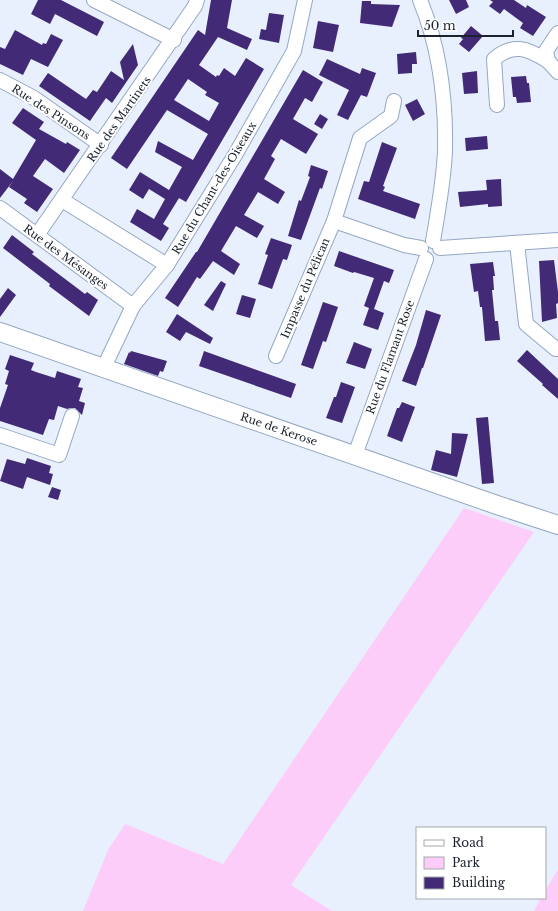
<svg xmlns="http://www.w3.org/2000/svg" width="558" height="911" viewBox="0 0 558 911" font-family="'Libre Baskerville',serif">
<style>
.green{fill:#fdcdfa}
.building{fill:#432a76;fill-rule:evenodd}
.lines{fill:none;stroke-linecap:round;stroke-linejoin:round}
.minor-casing{stroke:#95a7c4;stroke-width:16}
.major-casing{stroke:#95a7c4;stroke-width:20}
.minor{stroke:#fff;stroke-width:14}
.major{stroke:#fff;stroke-width:18}
.labels{text-anchor:middle;stroke-width:4;stroke-linejoin:round;paint-order:stroke}
.street-label{font-size:11px;fill:#1b222d;stroke:#fff}
</style>
<rect width="100%" height="100%" fill="#e8f0fd"/>
<g class="green">
<polygon points="464,508 534,532 291,885 332,911 83,911 108,850 125,824 223,864"/>
<polygon points="558,869 558,911 534,911 541,898 545,898 545,891"/>
</g>
<g class="building">
<polygon points="38,0 61,0 104,22 97,36 55,14 50,24 31,14"/>
<path d="M211 0H232L227 28 252 39 247 50 218 37 199 65 216 77 217 75 219 76 224 68 235 76 246 58 264 69 186 202 179 198 163 224 169 228 161 241 130 222 137 209 154 219 165 199 149 189 143 199 129 190 140 172 169 190 182 167 155 152 158 141 193 160 208 134 167 110 127 169 111 158 198 30 205 35ZM188 79 207 92 205 95 219 103 209 121 174 100Z"/>
<polygon points="449,0 466,0 469,7 456,14"/>
<polygon points="490,0 514,0 526,8 527,5 546,17 533,36 520,28 523,23 504,9 500,14 489,6 493,2"/>
<polygon points="362,1 371,1 371,4 400,5 392,27 360,23"/>
<polygon points="269,13 284,15 279,43 259,39 261,29 266,30"/>
<polygon points="318,21 339,25 333,52 313,48"/>
<polygon points="471,26 483,36 469,52 459,44 463,39 461,38"/>
<polygon points="15,30 42,45 43,43 46,44 51,34 63,40 48,67 31,59 23,75 0,64 0,47 5,49"/>
<polygon points="133,44 138,65 112,103 106,98 90,121 39,86 48,73 86,99 93,90 97,92 111,71 124,80 120,62"/>
<polygon points="416,52 417,64 412,64 412,73 398,74 397,54"/>
<polygon points="327,59 360,74 362,68 376,73 367,97 361,95 348,120 337,115 349,90 319,75"/>
<polygon points="303,70 323,82 312,102 305,98 293,119 318,134 306,154 281,139 271,156 275,159 264,179 285,192 278,204 258,192 244,215 264,226 257,238 236,226 221,251 240,264 234,275 213,261 200,279 197,277 178,307 165,298 196,252 197,252"/>
<polygon points="477,71 478,93 464,94 462,73"/>
<polygon points="526,76 527,83 529,83 531,102 517,103 516,97 513,97 511,77"/>
<polygon points="417,99 425,114 413,121 405,105"/>
<polygon points="23,108 44,122 39,129 66,144 67,142 80,150 64,173 45,159 33,176 53,189 37,212 24,203 27,199 9,187 13,181 0,198 0,169 13,179 36,140 12,123"/>
<polygon points="320,114 328,119 322,129 314,124"/>
<polygon points="487,136 488,149 466,151 465,138"/>
<polygon points="382,142 397,148 383,186 385,187 383,191 420,204 415,219 358,199 364,181 369,182"/>
<polygon points="311,165 328,171 322,189 320,188 301,240 288,236 299,200 301,201 310,177 308,176"/>
<polygon points="501,179 502,206 488,207 488,204 460,207 458,192 487,190 486,180"/>
<polygon points="12,235 34,252 32,254 85,294 87,292 98,300 89,316 49,286 50,284 3,248"/>
<polygon points="271,238 292,245 287,260 283,259 272,289 258,284 268,255 265,254"/>
<polygon points="339,251 394,270 389,283 384,281 374,309 384,313 378,330 363,325 369,308 364,306 374,278 354,272 353,273 334,266"/>
<polygon points="554,260 558,292 558,303 556,304 557,318 542,322 539,261"/>
<polygon points="493,262 495,276 493,276 494,290 492,290 495,321 498,321 500,340 485,341 482,307 480,307 478,291 474,292 470,264"/>
<polygon points="221,281 226,284 213,311 204,305"/>
<polygon points="8,288 16,295 0,317 0,299"/>
<polygon points="242,295 256,299 250,318 236,314"/>
<polygon points="323,302 338,307 326,342 323,341 313,369 301,365"/>
<polygon points="426,310 441,315 423,368 422,368 416,386 402,381 416,345"/>
<polygon points="177,314 213,338 210,344 186,332 180,341 166,332"/>
<polygon points="354,342 372,349 365,369 346,363"/>
<polygon points="527,350 558,379 558,399 542,385 543,384 517,361"/>
<polygon points="131,351 167,361 163,372 160,371 158,376 124,364 129,352 130,353"/>
<polygon points="204,351 296,384 291,398 199,366"/>
<polygon points="10,355 34,363 31,370 36,372 55,378 57,371 81,379 78,387 83,388 79,401 85,403 82,415 75,408 71,408 67,409 58,406 54,420 49,419 43,435 0,421 0,408 8,385 5,384 9,371 5,369"/>
<polygon points="341,382 355,387 342,423 326,418 334,397 336,397"/>
<polygon points="402,402 415,407 402,442 387,436 397,408 399,408"/>
<polygon points="488,417 494,483 482,484 476,418"/>
<polygon points="452,433 468,434 457,477 431,470 436,450 451,454"/>
<polygon points="27,458 51,466 49,473 53,474 50,485 27,477 23,489 0,481 7,459 25,464"/>
<polygon points="52,487 61,490 58,500 48,497"/>
</g>
<g class="lines">
<defs>
<g id="minor">
<polyline points="94,0 174,40"/>
<path d="M420 0C439 46 446 100 445 150 444 180 438 211 433 241"/>
<polyline points="558,33 546,51 548,61 558,72"/>
<polyline points="0,80 34,98 101,145"/>
<polyline points="394,101 391,116 360,138 334,221 404,245 421,248"/>
<path d="M497 105 494 59C514 42 528 49 548 61"/>
<polyline points="62,200 167,265"/>
<polyline points="0,208 133,306"/>
<polyline points="37,235 195,6 197,0"/>
<polyline points="517,243 526,324 556,349 558,349"/>
<polyline points="440,248 558,240"/>
<polyline points="276,356 334,221"/>
<polyline points="104,367 133,306 167,265 235,155 294,51 305,0"/>
<polyline points="0,435 59,455 72,416"/>
<polyline points="355,455 426,259"/>
</g>
<polyline id="major" points="0,332 497,505 558,525"/>
</defs>
<use href="#minor" class="minor-casing"/>
<use href="#major" class="major-casing"/>
<use href="#minor" class="minor"/>
<use href="#major" class="major"/>
</g>
<g class="labels">
<g class="street-label">
<text transform="translate(51 112) rotate(33)" y="4">Rue des Pinsons</text>
<text transform="translate(119 119) rotate(-55)" y="4">Rue des Martinets</text>
<text transform="translate(214 188) rotate(-59)" y="4">Rue du Chant-des-Oiseaux</text>
<text transform="translate(66 257) rotate(36)" y="4">Rue des Mésanges</text>
<text transform="translate(305 288) rotate(-67)" y="4">Impasse du Pélican</text>
<text transform="translate(390 357) rotate(-70)" y="4">Rue du Flamant Rose</text>
<text transform="translate(279 429) rotate(19)" y="4">Rue de Kerose</text>
</g>
</g>
<rect x="416" y="827" width="130" height="72" fill="#ffffff" stroke="#a4a7ab"/>
<rect x="424" y="840" width="20" height="6" fill="#ffffff" stroke="#a4a7ab"/>
<text x="452" y="847" font-size="12" fill="#1b222d">Road</text>
<rect x="424" y="857" width="20" height="12" fill="#fdcdfa" stroke="#a4a7ab"/>
<text x="452" y="867" font-size="12" fill="#1b222d">Park</text>
<rect x="424" y="877" width="20" height="12" fill="#432a76" stroke="#a4a7ab"/>
<text x="452" y="887" font-size="12" fill="#1b222d">Building</text>
<path d="M418 30v6h95v-6" fill="none" stroke="#1b222d" stroke-width="2"/>
<text x="424" y="30" font-size="12" fill="#1b222d" stroke="#ffffff" stroke-width="3" paint-order="stroke">50 m</text>
</svg>
